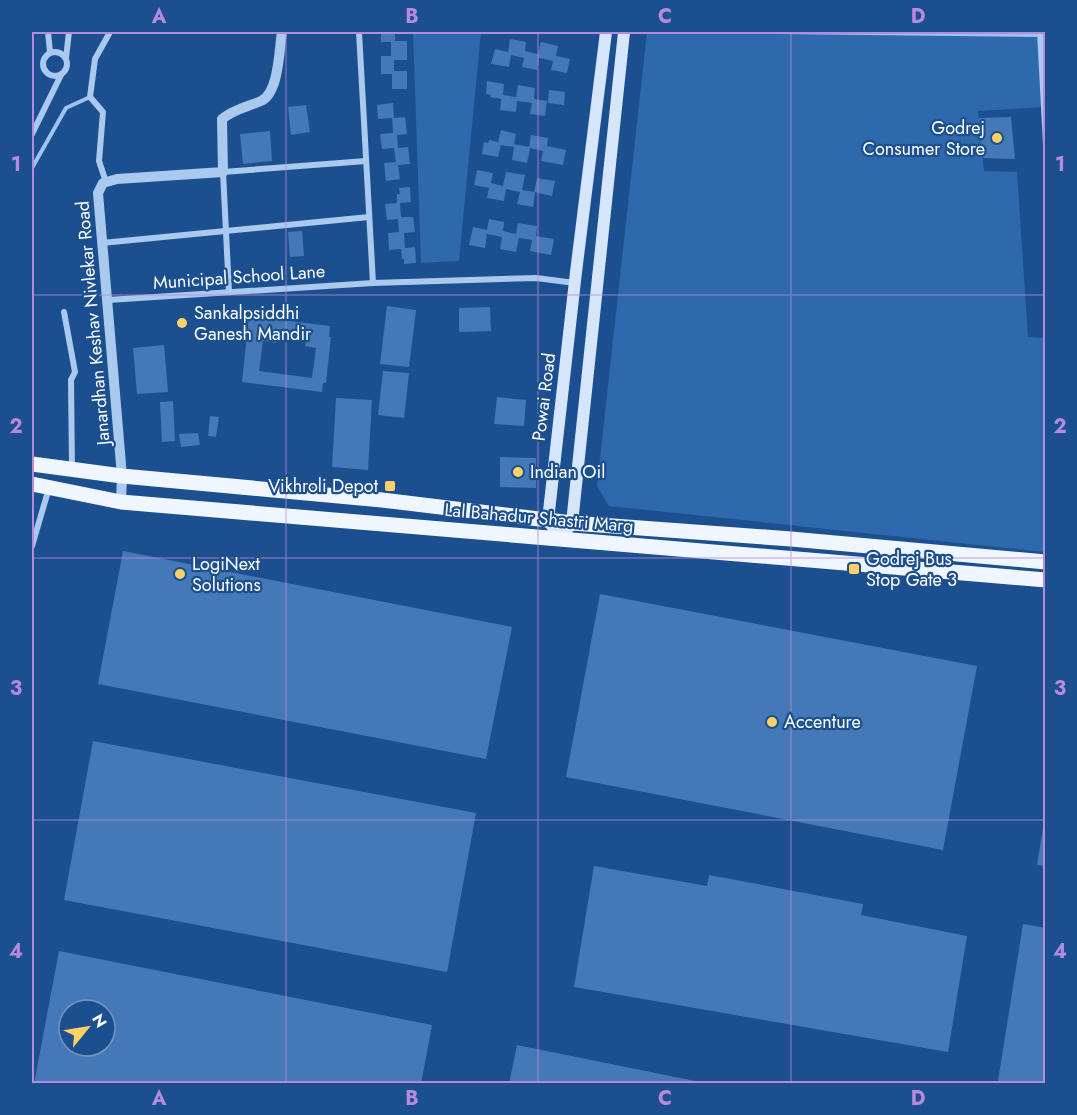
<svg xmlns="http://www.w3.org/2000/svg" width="1077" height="1115" viewBox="0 0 1077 1115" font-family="Jost,sans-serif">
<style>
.green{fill:#2e69ad}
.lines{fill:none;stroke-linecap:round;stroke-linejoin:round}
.stream{stroke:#9cc4f0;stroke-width:4}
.building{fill:#4478b7;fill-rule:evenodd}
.minor{stroke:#a9c9ee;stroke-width:6}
.tertiary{stroke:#a9c9ee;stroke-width:10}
.secondary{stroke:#d6e6fa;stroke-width:12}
.primary{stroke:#f0f6ff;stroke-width:15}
.grid{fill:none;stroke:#b68bdc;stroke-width:1.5;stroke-opacity:0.55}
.poi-dot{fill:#ffd166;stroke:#1b4f8f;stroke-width:2}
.labels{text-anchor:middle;stroke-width:4.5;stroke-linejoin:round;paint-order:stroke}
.poi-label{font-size:18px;fill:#fff;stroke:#1b4f8f;text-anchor:start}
.street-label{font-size:18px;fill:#fff;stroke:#1b4f8f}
.neatline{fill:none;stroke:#b68bdc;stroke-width:2}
.grid-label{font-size:20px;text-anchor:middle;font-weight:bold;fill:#b68bdc}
</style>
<rect width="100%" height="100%" fill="#1b4f8f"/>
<g class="green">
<polygon points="413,32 481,32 459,261 421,263"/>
<polygon points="647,32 1039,32 1044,107 978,111 984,171 1017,172 1028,337 1045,338 1045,552 609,506 597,486"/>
</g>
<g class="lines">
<g class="stream">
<polyline points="782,32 1036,35"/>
<polyline points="32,168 66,108 90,97"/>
</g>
</g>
<g class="building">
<polygon points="381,32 395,32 395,41 407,41 407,60 394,60 394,71 407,71 407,89 392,89 392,74 381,74 381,56 391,56 391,42 381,42"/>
<polygon points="510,39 526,42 525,51 538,54 541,42 558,46 556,56 570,59 567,73 551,70 553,61 539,58 537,70 522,67 524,58 511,55 509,67 491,64 495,49 508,52"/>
<polygon points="487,81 504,84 503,95 516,97 518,85 535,88 534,99 547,101 545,116 530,114 532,103 517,101 516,112 500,110 501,99 490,97 491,95 486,94"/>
<polygon points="549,90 565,92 564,105 548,103"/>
<polygon points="393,103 394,118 405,117 407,134 397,135 398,148 408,147 410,164 398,165 400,179 386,181 384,163 396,162 394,148 382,149 380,134 393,133 392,118 378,119 377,105"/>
<polygon points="306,105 310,132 291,135 288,107"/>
<polygon points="1011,117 1015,159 983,158 979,118"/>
<polygon points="501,130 516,134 514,144 529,147 531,135 548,138 547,146 566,150 563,165 541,161 543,151 530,148 527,163 512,160 514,147 501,145 498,157 482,154 484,142 488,143 489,140 498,142"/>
<polygon points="270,131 272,161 243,164 240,134"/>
<polygon points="477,170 493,173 491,183 503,186 506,172 525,175 522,190 535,192 533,207 517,204 520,192 506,189 504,201 487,198 489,188 474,185"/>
<polygon points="537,178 555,181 552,196 534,192"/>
<polygon points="410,187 411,202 400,203 401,217 413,217 415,232 404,233 405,248 415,247 416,263 404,264 404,259 402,259 401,249 389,250 388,233 399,232 398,219 387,220 385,204 397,203 397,194 400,194 399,188"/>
<polygon points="489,219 504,222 503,231 516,234 518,223 537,226 536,236 554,239 551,255 530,251 532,240 519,238 516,252 500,249 502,237 487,234 485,248 469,245 473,227 487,230"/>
<polygon points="302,231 304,256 290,257 288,232"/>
<polygon points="387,306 416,310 409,367 380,364"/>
<polygon points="490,307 491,331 459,332 459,308"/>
<path d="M249 316 330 326 329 337H331L326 383H323L322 392 242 382ZM277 336 306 339 305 346 316 348 312 378 259 371 263 341 276 343Z"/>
<polygon points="187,318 187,328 178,328 177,319"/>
<polygon points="164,345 168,392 137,394 133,348"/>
<polygon points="383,371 409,373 404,418 378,415"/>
<polygon points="497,397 526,400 524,426 494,424"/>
<polygon points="336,398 372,400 368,470 332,467"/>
<polygon points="173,401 175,441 162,442 160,402"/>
<polygon points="210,416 219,417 216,437 208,436"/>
<polygon points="198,433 200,445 181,447 179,434"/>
<polygon points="500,457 536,458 536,488 500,487"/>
<polygon points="123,551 512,627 486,759 98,684"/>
<polygon points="600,594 977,666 943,850 566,777"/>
<polygon points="93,741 476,813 447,972 64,900"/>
<polygon points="1044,822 1046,823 1046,866 1037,865"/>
<polygon points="594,866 707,886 709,875 863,904 861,915 967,936 948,1052 574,987"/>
<polygon points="1023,924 1046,928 1046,1084 1010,1084 998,1081"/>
<path d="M59 951 432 1025 421 1084H34ZM69 1010H105V1046H69Z"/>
<polygon points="517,1045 700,1082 700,1084 509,1084"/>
</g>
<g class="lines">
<g class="minor">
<polyline points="48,32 50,52"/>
<polyline points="359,32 373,283"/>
<polyline points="1040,32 1046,144"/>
<circle cx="55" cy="64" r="12"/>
<polyline points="66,58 69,32"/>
<polyline points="32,134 61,75"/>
<polyline points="106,182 99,161 103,112 90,97 95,59 110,32"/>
<polyline points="102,243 369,217"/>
<polyline points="229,292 223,172 366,161"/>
<polyline points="108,300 373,283 536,278 575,283"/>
<polyline points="64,312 75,372 71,380 72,469"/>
<polyline points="32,546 49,488"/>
</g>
<path class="tertiary" d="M121 502 122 476 98 193 103 183 117 179 223 172 222 119C234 109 247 107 261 101 279 93 279 50 282 32"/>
<polyline class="secondary" points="606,32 576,272 548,520 560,538 572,523 624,32"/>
<g class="primary">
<polyline points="32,464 122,476 382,500 572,523 791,539 1046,562"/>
<polyline points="32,484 121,502 1046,580"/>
</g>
</g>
<path class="grid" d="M286 32V1084M538 32V1084M791 32V1084M32 295H1046M32 558H1046M32 820H1046"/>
<g class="poi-dot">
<circle cx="997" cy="138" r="6"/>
<circle cx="182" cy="323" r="6"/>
<circle cx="518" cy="472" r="6"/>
<rect x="384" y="480" width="12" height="12" rx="3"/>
<rect x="848" y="563" width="12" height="12" rx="3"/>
<circle cx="180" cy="574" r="6"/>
<circle cx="772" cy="722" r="6"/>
</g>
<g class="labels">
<g class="poi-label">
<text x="985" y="134" text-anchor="end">Godrej<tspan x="985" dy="21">Consumer Store</tspan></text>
<text x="194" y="319">Sankalpsiddhi<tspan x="194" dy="21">Ganesh Mandir</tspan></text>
<text x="530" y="478">Indian Oil</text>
<text x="378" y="492" text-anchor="end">Vikhroli Depot</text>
<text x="866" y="565">Godrej Bus<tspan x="866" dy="21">Stop Gate 3</tspan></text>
<text x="192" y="570">LogiNext<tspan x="192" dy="21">Solutions</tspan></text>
<text x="784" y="728">Accenture</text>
</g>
<g class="street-label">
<text transform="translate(239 277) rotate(-4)" y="6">Municipal School Lane</text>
<text transform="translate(93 323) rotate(-95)" y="6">Janardhan Keshav Nivlekar Road</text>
<text transform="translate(544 397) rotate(-83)" y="6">Powai Road</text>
<text transform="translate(539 518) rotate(5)" y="6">Lal Bahadur Shastri Marg</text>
</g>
</g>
<rect width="1077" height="1115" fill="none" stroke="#1b4f8f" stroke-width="66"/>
<g transform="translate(87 1028) rotate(60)"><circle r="28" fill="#1b4f8f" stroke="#7695bc" stroke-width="1.5"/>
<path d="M0-4.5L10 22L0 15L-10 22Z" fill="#ffd166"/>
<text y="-9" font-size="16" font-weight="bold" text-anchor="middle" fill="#ffffff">N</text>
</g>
<rect x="33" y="33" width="1011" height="1049" class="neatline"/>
<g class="grid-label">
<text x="159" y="23">A</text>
<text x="412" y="23">B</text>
<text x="665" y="23">C</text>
<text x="918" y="23">D</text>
<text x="16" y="171">1</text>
<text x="1060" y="171">1</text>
<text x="16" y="433">2</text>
<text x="1060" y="433">2</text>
<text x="16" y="695">3</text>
<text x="1060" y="695">3</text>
<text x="16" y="958">4</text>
<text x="1060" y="958">4</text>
<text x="159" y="1105">A</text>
<text x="412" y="1105">B</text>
<text x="665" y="1105">C</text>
<text x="918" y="1105">D</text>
</g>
</svg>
